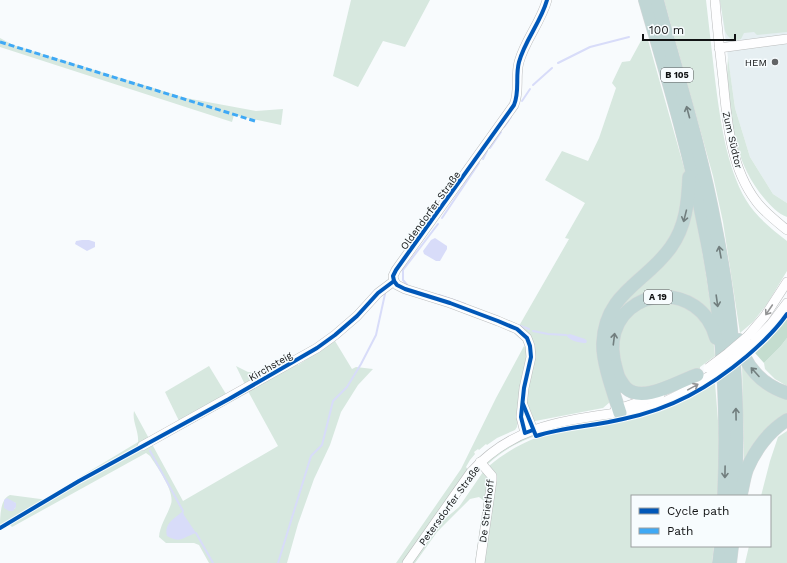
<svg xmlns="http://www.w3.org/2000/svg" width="787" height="563" viewBox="0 0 787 563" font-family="'Work Sans',sans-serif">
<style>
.built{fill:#e6eff2}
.green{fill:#d7e8df;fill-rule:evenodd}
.forest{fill:#c4ddcf}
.water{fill:#d8dcf9}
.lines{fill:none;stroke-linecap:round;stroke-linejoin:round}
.stream{stroke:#d8dcf9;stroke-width:2}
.minor-casing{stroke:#bbbdbe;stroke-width:10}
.highway-casing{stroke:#d6d8d9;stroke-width:14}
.minor{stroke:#fefeff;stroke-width:9}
.highway{stroke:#c0d6d5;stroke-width:13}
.minor-bridge-casing{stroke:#bbbdbe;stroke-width:10;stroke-linecap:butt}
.minor-bridge{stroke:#fefeff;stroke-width:9}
.quiet{stroke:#3fa9f5;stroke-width:3;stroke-dasharray:6 3;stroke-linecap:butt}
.cycleway-casing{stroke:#f7fcfe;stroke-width:6}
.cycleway{stroke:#0057b8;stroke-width:4}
.oneway{stroke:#717e7e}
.oneway2{stroke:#939495}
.poi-dot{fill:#626466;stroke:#f7fcfe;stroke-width:1.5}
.labels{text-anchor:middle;stroke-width:3;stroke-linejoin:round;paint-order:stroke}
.shield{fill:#f7fcfe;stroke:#56595a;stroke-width:1}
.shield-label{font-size:9px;font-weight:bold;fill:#111314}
.poi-label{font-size:10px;fill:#111314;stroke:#f7fcfe;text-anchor:end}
.street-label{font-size:10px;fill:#111314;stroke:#f7fcfe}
</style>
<rect width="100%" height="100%" fill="#f8fbfd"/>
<polygon class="built" points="720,0 787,0 787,203 773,194 750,157 735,108"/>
<g class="green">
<polygon points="351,0 430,0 405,47 383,41 358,87 333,76"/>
<path d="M664 0H706C709 26 712 53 715 79 720 118 726 166 746 200 756 217 772 229 787 241V271L767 304 753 322 740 333 723 222 713 176Z"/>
<path d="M720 0H787V32L757 35 754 32 744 33 741 39C733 42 728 38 725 31Z"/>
<polygon points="0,38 13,45 186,98 256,111 283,109 281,125 234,115 232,122 0,47"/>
<polygon points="642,39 648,40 685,171 686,184 675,236 610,305 610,402 603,408 530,422 523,404 531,357 519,326 569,239 565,238 585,203 545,180 562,151 588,161 599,138 616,88 612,83 622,62 630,61"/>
<path d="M728 57 735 108 750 157 773 194 787 203V217C778 214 770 205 764 198 733 161 724 104 728 57Z"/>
<polygon points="693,197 705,268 712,315 701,304 638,297 608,361 617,305 663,263"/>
<polygon points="668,299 694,309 713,337 715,356 700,367 700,370 642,392 623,380 616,350 623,323 641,306"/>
<polygon points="787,338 787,386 775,379 765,369 764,363 780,347"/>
<path d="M335 341 352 369 356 367 373 369 358 385 341 412 330 445 314 479 298 524 287 563H209L199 545 194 543H166L159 537C160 525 167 516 171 504 175 491 157 467 150 456L146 453 12 527 8 523 0 528C0 517 0 499 10 495L48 500 79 481 80 477 138 442C139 431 132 422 134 411L183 501 278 446 249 393 236 366 248 372H257L292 355 298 365ZM4 500 16 503 15 509 4 508Z"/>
<polygon points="524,346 527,349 528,356 517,427 515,430 497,438 487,445 486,444 479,450 478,449 474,452 475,454 470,460 466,467 469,471 402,563 396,563 461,469 496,398"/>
<polygon points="742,364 787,396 787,416 744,465"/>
<polygon points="209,366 229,399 181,425 165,392"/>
<path d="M709 383V387L715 383 720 446 718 496H632V546H714L712 563H481L489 466C513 446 539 434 569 429 583 427 598 427 611 422 567 426 521 433 488 464L487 462 504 448 534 433 569 425 637 414 696 390Z"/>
<polygon points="787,431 787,563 745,563 749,546 770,546 770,496 761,496 770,461 778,437"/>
<polygon points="483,472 489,477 478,563 475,563 484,501 479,497 470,499 437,532 415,563 411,563 440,523 459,507"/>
</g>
<polygon class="forest" points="787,318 787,338 780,347 764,363 755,353 768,341"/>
<g class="water">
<polygon points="435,238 447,246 447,249 440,261 436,261 424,254 423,251 431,240"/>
<polygon points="82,240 89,240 95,242 95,247 87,251 75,244 76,241"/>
<path d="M570 334 585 339 587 341 586 343C579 343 570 341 566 335Z"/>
<polygon points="7,498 16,503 16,507 13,511 9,511 4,508 4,500"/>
<path d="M183 511 184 515 196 533C183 537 181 544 167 536 164 523 174 519 183 511Z"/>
</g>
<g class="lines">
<g class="stream">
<polyline points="558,63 590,47 629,37"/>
<polyline points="533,85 552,68"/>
<polyline points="522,101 530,89"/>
<polyline points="504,127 511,117"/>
<polyline points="490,148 501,132"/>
<polyline points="483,159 487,151"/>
<polyline points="442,218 479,163"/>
<polyline points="408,286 403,280 403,270 438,224"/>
<polyline points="439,295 465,304"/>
<polyline points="518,325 529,329"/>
<polyline points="533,331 548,334 566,335"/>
<polyline points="150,451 183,511"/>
<polyline points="196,533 213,563"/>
<polyline points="278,563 311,456 322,445 333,401 347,387 361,364 376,335 385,294"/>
</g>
<defs>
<g id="minor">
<path d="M715 0C717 26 720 53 723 79 727 120 730 167 756 201 764 212 776 221 787 230"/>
<polyline points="719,48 787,39"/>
<polyline points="748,336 765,316 787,282"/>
<polyline points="751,344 771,324 787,303"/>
<polyline points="523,405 533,430"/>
<polyline points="615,410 660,395"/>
<path d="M525 433 521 417 524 388 531 357 530 346 527 338 517 329 498 321 450 303 405 289 397 285 394 281 393 276 396 270 514 105C520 91 515 77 519 62 525 40 541 22 547 0"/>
<polyline points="142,446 317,348 335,335 357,316 378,293 394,281"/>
<path d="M407 563 471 472C510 429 554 422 609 414 623 412 637 411 651 407 671 400 691 389 708 377"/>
<polyline points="480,563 492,480 492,476 480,462"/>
</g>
<g id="highway">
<path d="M645 0C667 76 690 153 705 231 723 318 728 407 724 496"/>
<path d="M657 0C677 75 701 149 715 225 733 314 740 406 735 496"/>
<path d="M739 340C744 366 762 385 787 393"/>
<path d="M619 378C621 381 623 385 626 388 643 404 678 381 697 375"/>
<path d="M621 386C617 371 611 356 613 341 620 285 701 280 716 338"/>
<path d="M620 413C614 394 602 362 603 343 605 292 647 282 671 247 686 226 688 202 689 177"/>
<path d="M741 494C743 486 744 477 747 469 755 450 769 431 787 420"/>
<polyline points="719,563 721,546"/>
<polyline points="730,563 732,546"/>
</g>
</defs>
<use href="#minor" class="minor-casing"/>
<use href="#highway" class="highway-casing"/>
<use href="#minor" class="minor"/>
<use href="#highway" class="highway"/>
<defs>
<g id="minor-bridge">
<polyline points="708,368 728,353 748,336"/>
<polyline points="708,377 730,362 751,344"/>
</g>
</defs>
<use href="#minor-bridge" class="minor-bridge-casing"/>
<use href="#minor-bridge" class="minor-bridge"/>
<polyline class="quiet" points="0,42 255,121"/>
<defs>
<g id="cycleway">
<path d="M523 404 536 436C564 427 594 426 623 419 671 409 709 388 747 356 761 344 776 330 787 314"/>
<path d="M533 430 525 433 521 417 524 388 531 357 530 346 527 338 517 329 498 321 450 303 405 289 397 285 394 281 393 276 396 270 514 105C520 91 515 77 519 62 525 40 541 22 547 0"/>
<polyline points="0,528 79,481 229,399 317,348 335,335 357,316 378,293 394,281"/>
</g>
</defs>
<use href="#cycleway" class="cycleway-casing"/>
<use href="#cycleway" class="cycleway"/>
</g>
<defs><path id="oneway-shaft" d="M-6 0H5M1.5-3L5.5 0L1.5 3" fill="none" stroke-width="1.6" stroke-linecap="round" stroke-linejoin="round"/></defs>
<g class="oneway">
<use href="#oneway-shaft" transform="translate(688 112) rotate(-105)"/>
<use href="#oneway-shaft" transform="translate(685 216) rotate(104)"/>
<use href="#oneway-shaft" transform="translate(720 252) rotate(-100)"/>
<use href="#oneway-shaft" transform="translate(717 301) rotate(82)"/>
<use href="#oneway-shaft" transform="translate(614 339) rotate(-83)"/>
<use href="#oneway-shaft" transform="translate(755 372) rotate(-132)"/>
<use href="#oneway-shaft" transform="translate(736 414) rotate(-91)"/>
<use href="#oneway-shaft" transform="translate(725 472) rotate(91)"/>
</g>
<g class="oneway2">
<use href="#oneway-shaft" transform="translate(769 310) rotate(124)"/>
<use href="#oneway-shaft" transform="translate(693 387) rotate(-29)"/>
</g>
<circle class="poi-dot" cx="775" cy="62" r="4"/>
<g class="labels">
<g class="shield">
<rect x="661" y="68" width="32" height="14" rx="3"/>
<rect x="644" y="290" width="28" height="14" rx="3"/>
</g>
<g class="shield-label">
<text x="677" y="78">B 105</text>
<text x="658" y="300">A 19</text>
</g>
<g class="poi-label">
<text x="767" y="66">HEM</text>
</g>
<g class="street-label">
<text transform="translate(733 140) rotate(77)" y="4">Zum Südtor</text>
<text transform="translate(430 210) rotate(-54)" y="4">Oldendorfer Straße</text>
<text transform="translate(270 366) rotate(-30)" y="4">Kirchsteig</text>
<text transform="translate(449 505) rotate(-54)" y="4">Petersdorfer Straße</text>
<text transform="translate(486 511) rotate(-83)" y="4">De Striethoff</text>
</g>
</g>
<rect x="631" y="495" width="140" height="52" fill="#f7fcfe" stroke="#9b9fa0"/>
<rect x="639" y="508" width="20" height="6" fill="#0057b8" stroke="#9b9fa0"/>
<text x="667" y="515" font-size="12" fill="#111314">Cycle path</text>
<rect x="639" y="528" width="20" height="6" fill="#3fa9f5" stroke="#9b9fa0"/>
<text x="667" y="535" font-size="12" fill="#111314">Path</text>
<path d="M643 34v6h92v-6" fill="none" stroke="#111314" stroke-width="2"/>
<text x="649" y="34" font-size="12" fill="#111314" stroke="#f7fcfe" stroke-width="3" paint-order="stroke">100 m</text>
</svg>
